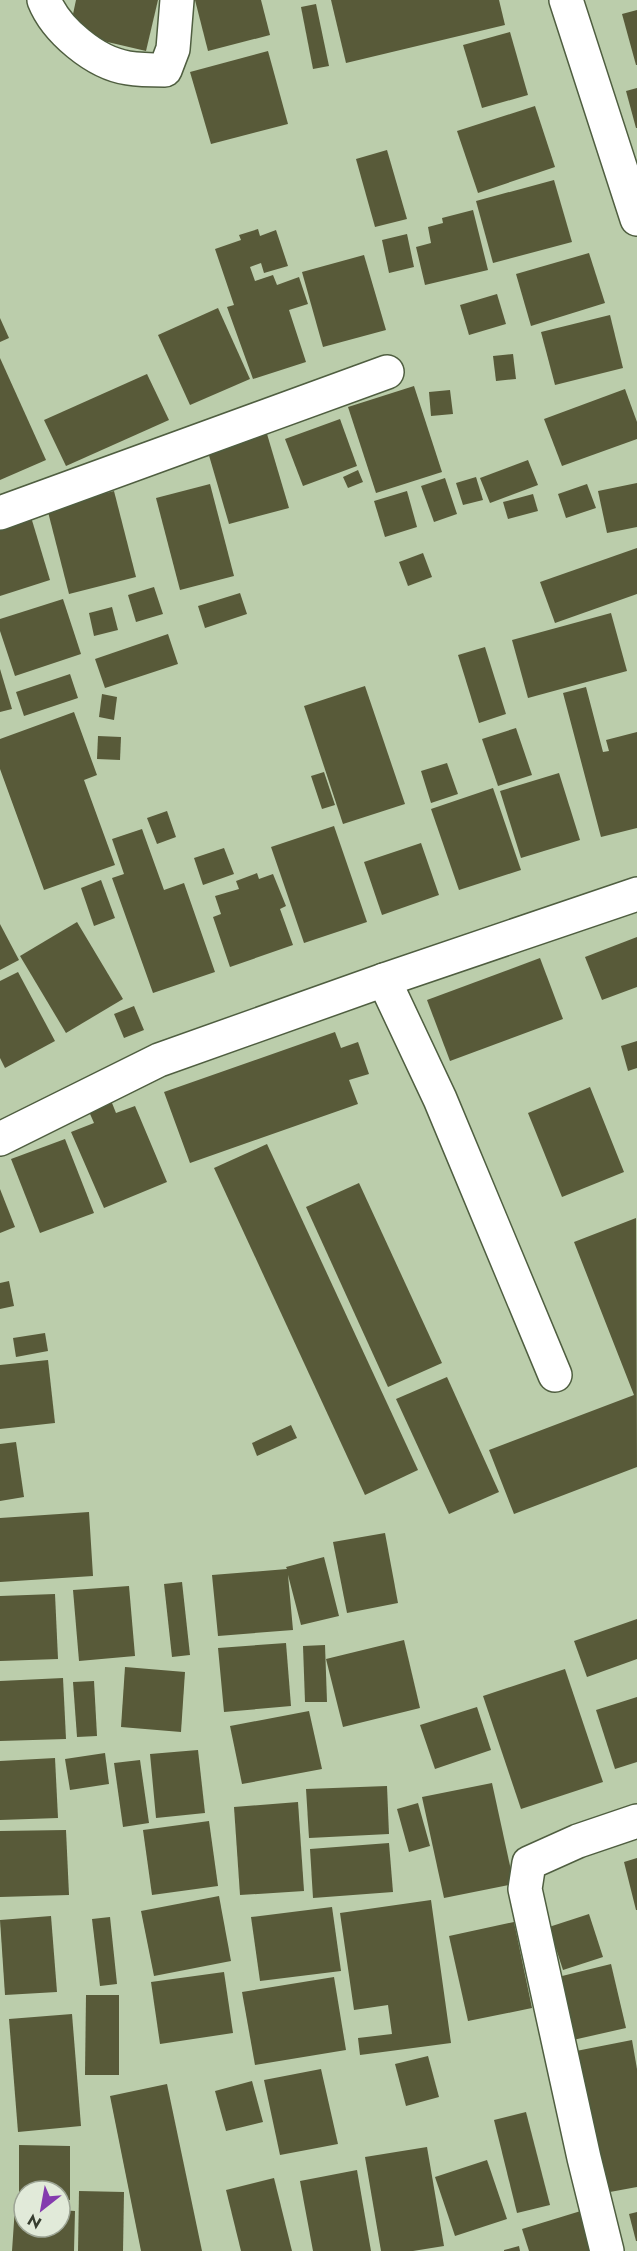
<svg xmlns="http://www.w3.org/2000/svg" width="637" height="2251" viewBox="0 0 637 2251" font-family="Jost,sans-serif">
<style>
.building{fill:#585a39}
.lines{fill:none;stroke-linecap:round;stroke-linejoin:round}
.minor-casing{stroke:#4f5e40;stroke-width:36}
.minor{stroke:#fff;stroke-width:33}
</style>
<rect width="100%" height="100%" fill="#bbcdab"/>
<g class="building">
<polygon points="76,0 158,0 146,51 69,33"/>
<polygon points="195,0 261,0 270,35 208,51"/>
<polygon points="331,0 499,0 505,25 346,63"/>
<polygon points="316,4 329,66 313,69 301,7"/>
<polygon points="637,10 637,65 636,65 622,14"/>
<polygon points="510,32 528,95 482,108 463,45"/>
<polygon points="268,51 288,124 211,144 190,72"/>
<polygon points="637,88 637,128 636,128 626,91"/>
<polygon points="535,106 555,167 478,193 457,131"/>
<polygon points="387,150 407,219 375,227 356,159"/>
<polygon points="554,180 572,242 493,263 476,201"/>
<polygon points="473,210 488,270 425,285 416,247 431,243 428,227 443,223 442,218"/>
<polygon points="258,229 260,236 276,230 288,266 264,273 261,263 250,267 255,281 273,275 277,285 299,277 308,304 289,310 306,362 253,379 227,307 234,305 215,249 241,240 239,235"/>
<polygon points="407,234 414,267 389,273 382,240"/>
<polygon points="589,253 605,303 531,326 516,274"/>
<polygon points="364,255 386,330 323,347 302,272"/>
<polygon points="497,294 506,324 469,335 460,305"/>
<polygon points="218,308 250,379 190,405 158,335"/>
<polygon points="610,315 623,368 555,385 541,332"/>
<polygon points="0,318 9,338 0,342"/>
<polygon points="513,354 516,379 496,381 493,356"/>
<polygon points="0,358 46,460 0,480"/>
<polygon points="147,374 169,420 66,466 44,420"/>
<polygon points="414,386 442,472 376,493 348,407"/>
<polygon points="625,389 637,422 637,439 562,466 544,419"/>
<polygon points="450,390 453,414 431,416 429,392"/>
<polygon points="340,419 357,466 303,486 285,439"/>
<polygon points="267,434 289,508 229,524 208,452"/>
<polygon points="528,460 538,485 490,503 480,478"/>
<polygon points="358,470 363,482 348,488 343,477"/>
<polygon points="476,477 483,500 463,505 456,483"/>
<polygon points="445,478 457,514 434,522 421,486"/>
<polygon points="637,483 637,527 607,533 598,491"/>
<polygon points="210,484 234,576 180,590 156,498"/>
<polygon points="587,484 596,508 566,518 558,494"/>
<polygon points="114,491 136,577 69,594 47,508"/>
<polygon points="407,491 417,527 385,537 374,501"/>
<polygon points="533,494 538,511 508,519 503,502"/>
<polygon points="31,517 50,580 0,596 0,526"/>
<polygon points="637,548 637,594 555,623 540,582"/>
<polygon points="423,553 432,577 408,586 399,562"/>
<polygon points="154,587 163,614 136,622 128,595"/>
<polygon points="240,593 247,614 205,628 198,606"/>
<polygon points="63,599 81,654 15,676 0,631 0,619"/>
<polygon points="112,607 118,630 94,636 89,613"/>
<polygon points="611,613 627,671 528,698 512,640"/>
<polygon points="168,634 178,664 105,688 95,659"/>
<polygon points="485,647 506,714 479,723 458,655"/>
<polygon points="0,669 12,709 0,712"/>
<polygon points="70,674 78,698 24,716 16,692"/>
<polygon points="365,686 405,804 343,824 304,706"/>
<polygon points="586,687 603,752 609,751 606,740 637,732 637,828 601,837 563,693"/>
<polygon points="102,694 117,697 114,720 99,717"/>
<polygon points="74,712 97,775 84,780 115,865 44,890 0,769 0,739"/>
<polygon points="516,728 532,775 498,786 482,739"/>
<polygon points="98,736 121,737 120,760 97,759"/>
<polygon points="447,763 458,794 431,803 421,771"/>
<polygon points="324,772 335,805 322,809 311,776"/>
<polygon points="559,773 580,840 521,858 500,791"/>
<polygon points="493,788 521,870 459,890 431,809"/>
<polygon points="167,811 176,837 157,844 147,818"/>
<polygon points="334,826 367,922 304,943 271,847"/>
<polygon points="142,829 164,890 184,883 215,972 153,993 112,878 124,874 112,839"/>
<polygon points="421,843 439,895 382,915 364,862"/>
<polygon points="224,848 234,874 203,885 194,858"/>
<polygon points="257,873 259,879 273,874 286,906 280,909 293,945 230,967 213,917 221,914 215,896 239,889 236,881"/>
<polygon points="101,880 115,918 94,926 81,888"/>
<polygon points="77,922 123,999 66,1033 20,956"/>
<polygon points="0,924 19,960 0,970"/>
<polygon points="637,937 637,987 602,1000 585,957"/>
<polygon points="540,958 563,1019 450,1061 427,1000"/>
<polygon points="18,972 55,1041 5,1068 0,1058 0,981"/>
<polygon points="134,1006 144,1030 124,1038 114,1014"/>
<polygon points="335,1032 341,1048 358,1042 369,1074 349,1080 358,1104 190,1163 164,1092"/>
<polygon points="637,1041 637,1068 628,1071 621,1046"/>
<polygon points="590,1087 624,1172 562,1197 528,1113"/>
<polygon points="110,1098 116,1113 135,1106 167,1182 104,1208 71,1132 94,1123 87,1107"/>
<polygon points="65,1139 94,1213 40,1233 11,1159"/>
<polygon points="267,1144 418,1470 365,1495 214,1168"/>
<polygon points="359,1183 442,1363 388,1387 306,1207"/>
<polygon points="0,1189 15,1227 0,1233"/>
<polygon points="636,1218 637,1467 514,1514 489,1450 634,1395 574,1242"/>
<polygon points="9,1281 14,1306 0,1309 0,1283"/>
<polygon points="45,1333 48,1351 16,1357 13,1338"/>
<polygon points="48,1360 55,1423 0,1429 0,1365"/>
<polygon points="447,1377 499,1492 449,1514 396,1399"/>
<polygon points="291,1425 297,1438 257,1456 252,1443"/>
<polygon points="16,1442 24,1497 0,1501 0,1444"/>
<polygon points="89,1512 93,1576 0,1582 0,1518"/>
<polygon points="385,1533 398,1603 347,1613 333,1542"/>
<polygon points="324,1557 339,1616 301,1625 288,1575 293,1630 218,1636 212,1575 287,1569 286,1567"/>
<polygon points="182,1582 190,1655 172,1657 164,1584"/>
<polygon points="129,1586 135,1656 79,1661 73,1590"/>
<polygon points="55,1594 58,1659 0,1661 0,1596"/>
<polygon points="637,1619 637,1659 587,1677 574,1641"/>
<polygon points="404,1640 420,1708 343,1727 326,1659"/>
<polygon points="286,1643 291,1706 224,1712 218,1648"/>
<polygon points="325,1645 327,1702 305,1702 303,1646"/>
<polygon points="125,1667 185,1672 181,1732 121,1727"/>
<polygon points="565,1669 603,1782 521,1809 483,1696"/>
<polygon points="63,1678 66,1739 0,1741 0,1681"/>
<polygon points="94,1681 97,1736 77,1737 73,1682"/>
<polygon points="637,1697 637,1762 615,1769 596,1710"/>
<polygon points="477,1707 491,1750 435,1769 420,1725"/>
<polygon points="309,1711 322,1769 242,1784 230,1726"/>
<polygon points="198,1750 205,1813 156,1818 150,1754"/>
<polygon points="105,1753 109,1784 70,1790 65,1759"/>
<polygon points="55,1758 58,1818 0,1820 0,1761"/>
<polygon points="140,1760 149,1823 123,1827 114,1763"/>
<polygon points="492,1783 514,1884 444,1898 422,1797"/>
<polygon points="387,1786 389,1834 309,1838 306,1789"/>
<polygon points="298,1802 304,1891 240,1895 234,1807"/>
<polygon points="418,1803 430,1846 409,1852 397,1809"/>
<polygon points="209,1821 218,1886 152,1895 143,1830"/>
<polygon points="66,1830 69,1895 0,1897 0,1831"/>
<polygon points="389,1843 393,1892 313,1898 310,1849"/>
<polygon points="637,1858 637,1910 636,1910 624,1862"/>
<polygon points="219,1896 231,1961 154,1976 141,1911"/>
<polygon points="431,1900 451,2043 360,2055 358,2038 392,2034 388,2005 354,2010 340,1913"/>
<polygon points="332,1907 341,1971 260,1981 251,1917"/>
<polygon points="589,1914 603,1957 563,1970 549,1927"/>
<polygon points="51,1916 57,1992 5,1995 0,1920"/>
<polygon points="110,1917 117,1984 100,1986 92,1919"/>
<polygon points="514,1922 532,2008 468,2021 449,1936"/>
<polygon points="611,1964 626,2028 573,2040 558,1977"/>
<polygon points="224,1972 233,2033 160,2044 151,1982"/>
<polygon points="334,1977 346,2050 255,2065 242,1992"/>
<polygon points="86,1995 119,1995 119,2075 85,2075"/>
<polygon points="72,2014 81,2126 18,2132 9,2019"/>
<polygon points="632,2040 637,2069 637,2187 599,2194 571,2052"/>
<polygon points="428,2056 439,2097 406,2106 395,2064"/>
<polygon points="321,2069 338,2144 280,2155 264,2080"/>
<polygon points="252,2081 263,2122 226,2131 215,2091"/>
<polygon points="167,2084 202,2251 141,2251 110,2096"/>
<polygon points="526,2112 550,2205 517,2213 494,2120"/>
<polygon points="19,2145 70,2146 70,2200 60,2200 60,2191 24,2191 24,2199 19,2199"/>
<polygon points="427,2147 444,2246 413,2251 381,2251 365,2157"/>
<polygon points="487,2160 507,2219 455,2236 435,2177"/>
<polygon points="357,2170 371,2251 313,2251 300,2181"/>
<polygon points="274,2178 292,2251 241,2251 226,2190"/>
<polygon points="79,2191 124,2192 123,2251 78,2251"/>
<polygon points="15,2207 24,2208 24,2227 60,2227 60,2210 75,2211 74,2251 12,2251"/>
<polygon points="584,2210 597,2251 529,2251 522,2229"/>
<polygon points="637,2212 637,2241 636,2241 629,2214"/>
<polygon points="519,2246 520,2251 504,2251 504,2250"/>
</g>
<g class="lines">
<defs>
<g id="minor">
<path d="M44 0C56 30 95 63 128 68 140 70 153 70 165 70L173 49 177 0"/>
<polyline points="566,0 637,219"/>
<polyline points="0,513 387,372"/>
<polyline points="384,980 440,1099 555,1375"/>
<polyline points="0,1139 159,1060 384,980 637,894"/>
<polyline points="607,2251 584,2158 525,1889 529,1863 578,1841 637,1821"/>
</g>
</defs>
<use href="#minor" class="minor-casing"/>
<use href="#minor" class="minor"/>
</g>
<g transform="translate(42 2209) rotate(211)"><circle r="28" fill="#e1ead9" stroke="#9da595" stroke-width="1.5"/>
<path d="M0-4.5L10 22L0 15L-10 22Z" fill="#843bae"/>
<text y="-9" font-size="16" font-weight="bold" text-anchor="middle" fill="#363d2f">N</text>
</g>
</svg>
